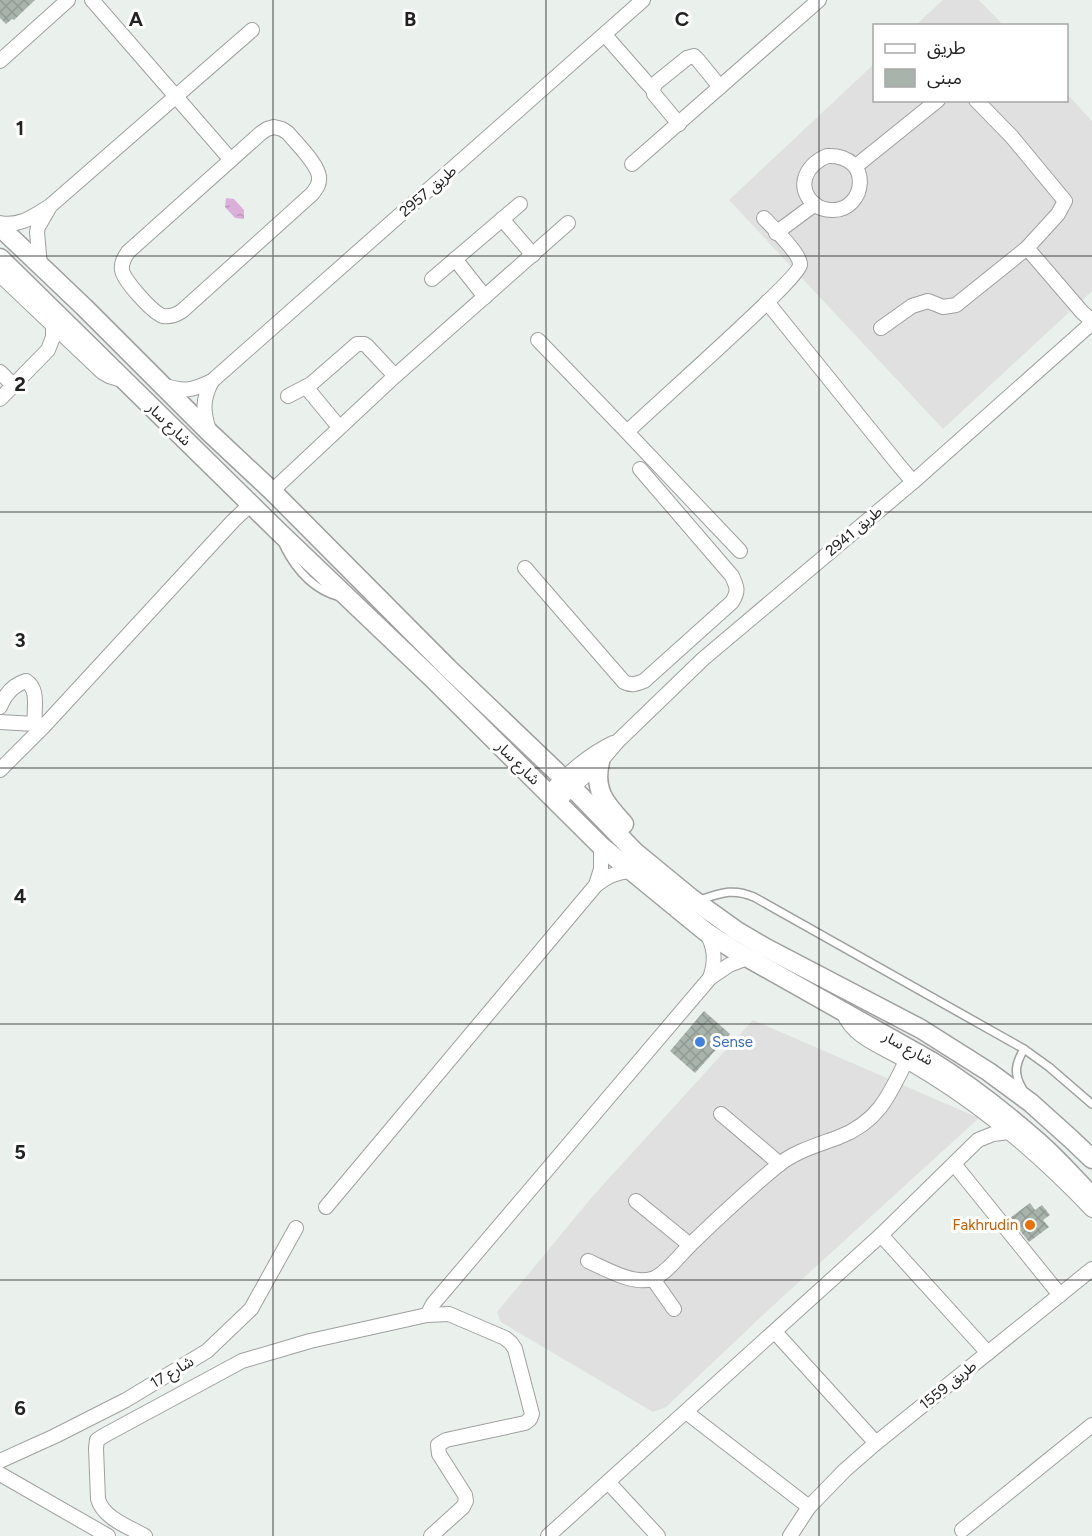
<svg xmlns="http://www.w3.org/2000/svg" width="1092" height="1536" viewBox="0 0 1092 1536" font-family="Figtree,'Noto Sans Arabic',sans-serif">
<style>
.residential{fill:#dfe0df}
.water{fill:url(#water-ripples)}
.building{fill:url(#building-cross-hatch)}
.lines{fill:none;stroke-linecap:round;stroke-linejoin:round}
.service-casing{stroke:#9f9f9f;stroke-width:10}
.minor-casing{stroke:#9f9f9f;stroke-width:16}
.tertiary-casing{stroke:#9f9f9f;stroke-width:21}
.service{stroke:#fff;stroke-width:7}
.minor{stroke:#fff;stroke-width:14}
.tertiary{stroke:#fff;stroke-width:18}
.grid{fill:none;stroke:#222;stroke-width:1.5;stroke-opacity:0.55}
.shop-dot{fill:#3f7fe0;stroke:#fff;stroke-width:2}
.food-dot{fill:#e8710a;stroke:#fff;stroke-width:2}
.labels{text-anchor:middle;stroke-width:6;stroke-linejoin:round;paint-order:stroke}
.street-label{font-size:15px;fill:#222;stroke:#fff}
.shop-label{font-size:15px;fill:#366cbe;stroke:#fff;text-anchor:start}
.food-label{font-size:15px;fill:#c56008;stroke:#fff;text-anchor:end}
.grid-label{font-size:20px;text-anchor:middle;font-weight:bold;fill:#222;stroke:#fff;stroke-width:6;stroke-linejoin:round;paint-order:stroke}
</style>
<defs>
<pattern id="water-ripples" width="26" height="14" patternUnits="userSpaceOnUse" patternTransform="scale(1.5)"><rect width="26" height="14" fill="#daafda"/><path d="M2 4q2-2 4 0t4 0M15 11q2-2 4 0t4 0" fill="none" stroke="#bb96bb"/></pattern>
<pattern id="building-cross-hatch" width="8" height="8" patternUnits="userSpaceOnUse" patternTransform="scale(1.5)"><rect width="8" height="8" fill="#a8b4ab"/><path d="M0 0l8 8M0 8l8-8" fill="none" stroke="#909a93"/></pattern>
</defs>
<rect width="100%" height="100%" fill="#eaf1ed"/>
<g class="residential">
<polygon points="943,0 979,0 1003,25 916,25"/>
<polygon points="874,64 874,100 1066,100 1067,94 1092,121 1092,291 943,429 729,200"/>
<polygon points="753,1020 979,1118 765,1313 666,1407 653,1412 501,1322 497,1312 592,1197"/>
</g>
<polygon class="water" points="226,198 234,199 244,210 244,219 235,218 225,207"/>
<g class="building">
<polygon points="0,0 35,0 14,20 12,19 6,24 0,18"/>
<polygon points="704,1011 730,1034 695,1073 670,1051"/>
<polygon points="1030,1203 1035,1210 1042,1205 1050,1215 1043,1220 1049,1227 1029,1242 1010,1218"/>
</g>
<g class="lines">
<defs>
<g id="service">
<path d="M284 546C296 570 313 590 340 597"/>
<path d="M700 900C721 893 733 888 754 897L1024 1049 1049 1067 1092 1104"/>
<path d="M1022 1088C1013 1073 1016 1063 1024 1049"/>
</g>
<g id="minor">
<polyline points="92,0 231,160"/>
<polyline points="605,35 647,83 653,89"/>
<polyline points="0,61 68,0"/>
<polyline points="679,124 654,94 653,89 656,83 687,58 694,56 698,60 720,87"/>
<path d="M274 127 282 129 288 133C296 143 318 164 319 177 320 184 316 189 312 194L182 311C176 315 170 317 163 316 153 313 123 280 122 270 121 263 124 258 128 252L261 133 267 129Z"/>
<path d="M827 156C874 154 866 211 832 210 826 210 819 208 814 204 795 187 806 165 827 156Z"/>
<polyline points="632,164 819,0"/>
<polyline points="856,166 938,100"/>
<polyline points="502,219 533,255"/>
<path d="M0 223C20 227 34 216 50 206L252 30"/>
<polyline points="776,233 815,204"/>
<polyline points="1027,248 1082,312 1092,321"/>
<polyline points="455,259 485,297"/>
<polyline points="40,266 37,232 38,227 49,208"/>
<polyline points="0,275 102,372 109,376 122,380"/>
<polyline points="432,279 520,204"/>
<polyline points="767,302 897,463 913,482"/>
<polyline points="881,328 912,306 928,301 943,307 956,305 1027,248 1058,214 1065,201 1012,137 976,100"/>
<polyline points="538,340 627,432"/>
<polyline points="0,372 13,385"/>
<path d="M162 385C184 392 191 391 212 381L643 0"/>
<polyline points="306,387 339,427"/>
<polyline points="288,396 311,384 357,344 364,344 367,346 395,376"/>
<polyline points="0,399 48,350 53,337 53,325"/>
<path d="M209 431C203 411 202 400 212 381"/>
<polyline points="272,491 395,376 568,223"/>
<path d="M740 551 627 432C649 410 798 280 800 265 801 254 772 227 764 218"/>
<path d="M525 568 624 682C632 686 636 684 644 681L732 602C739 591 737 587 732 576L640 469"/>
<path d="M0 707C5 694 13 685 26 681 40 690 33 709 35 724"/>
<polyline points="0,722 35,724 42,725"/>
<polyline points="0,770 44,726 233,521 252,503"/>
<path d="M548 793C569 773 588 755 613 743"/>
<polyline points="557,802 600,762 618,741 703,659 913,482 1092,323"/>
<polyline points="596,885 601,869 601,846"/>
<path d="M706 932C715 947 716 961 710 978"/>
<path d="M843 1012C852 1036 878 1045 899 1057 972 1097 1035 1150 1092 1210"/>
<polyline points="721,1114 780,1164"/>
<polyline points="954,1164 1060,1295"/>
<polyline points="636,1201 690,1245"/>
<path d="M326 1207 596 885C607 876 617 872 630 871"/>
<polyline points="881,1235 988,1353"/>
<path d="M588 1261C606 1269 633 1285 652 1279 665 1275 680 1255 690 1245 718 1218 747 1191 777 1166 795 1151 818 1145 839 1137 878 1122 889 1096 906 1061"/>
<polyline points="653,1279 674,1309"/>
<polyline points="427,1315 433,1304 710,978 729,965 747,958"/>
<polyline points="775,1332 876,1443"/>
<polyline points="686,1412 809,1507"/>
<polyline points="0,1461 55,1436 126,1400 207,1351 251,1309 296,1228"/>
<polyline points="0,1474 108,1536"/>
<polyline points="608,1482 658,1536"/>
<polyline points="962,1530 1092,1425"/>
<path d="M145 1536C129 1527 103 1518 98 1499L96 1448 97 1440 105 1435 242 1361 310 1341 427 1315 449 1314 505 1338 511 1343 515 1349 532 1414 530 1419 525 1423 446 1440 438 1445 439 1454 465 1495 466 1501 463 1507 431 1536"/>
<polyline points="548,1536 881,1235 978,1140 993,1134 1009,1132"/>
<polyline points="790,1536 809,1507 845,1470 876,1443 1092,1269"/>
</g>
<g id="tertiary">
<polyline points="0,227 84,307 209,432 272,491 448,668 563,778 635,852 691,898 737,931 766,948 921,1029 989,1072 1031,1103 1071,1139 1092,1159"/>
<path d="M0 258 279 532 433 679 601 846 706 932 734 950 931 1061C968 1084 1003 1111 1036 1140 1056 1157 1073 1177 1092 1196"/>
<path d="M600 762C593 791 606 804 624 824"/>
</g>
</defs>
<use href="#service" class="service-casing"/>
<use href="#minor" class="minor-casing"/>
<use href="#tertiary" class="tertiary-casing"/>
<use href="#service" class="service"/>
<use href="#minor" class="minor"/>
<use href="#tertiary" class="tertiary"/>
</g>
<path class="grid" d="M273 0V1536M546 0V1536M819 0V1536M0 256H1092M0 512H1092M0 768H1092M0 1024H1092M0 1280H1092"/>
<circle class="shop-dot" cx="700" cy="1042" r="6"/>
<circle class="food-dot" cx="1030" cy="1225" r="6"/>
<g class="labels">
<g class="street-label">
<text transform="translate(428 191) rotate(-41)" y="5">طريق 2957</text>
<text transform="translate(169 424) rotate(44)" y="5">شارع سار</text>
<text transform="translate(854 531) rotate(-40)" y="5">طريق 2941</text>
<text transform="translate(518 763) rotate(45)" y="5">شارع سار</text>
<text transform="translate(908 1048) rotate(29)" y="5">شارع سار</text>
<text transform="translate(172 1372) rotate(-31)" y="5">شارع 17</text>
<text transform="translate(948 1385) rotate(-39)" y="5">طريق 1559</text>
</g>
<g class="shop-label">
<text x="712" y="1047">Sense</text>
</g>
<g class="food-label">
<text x="1018" y="1230">Fakhrudin</text>
</g>
</g>
<g class="grid-label">
<text x="136" y="26">A</text>
<text x="410" y="26">B</text>
<text x="682" y="26">C</text>
<text x="20" y="135">1</text>
<text x="20" y="391">2</text>
<text x="20" y="647">3</text>
<text x="20" y="903">4</text>
<text x="20" y="1159">5</text>
<text x="20" y="1415">6</text>
</g>
<rect x="873" y="24" width="195" height="78" fill="#ffffff" stroke="#a7a7a7" stroke-width="1.5"/>
<rect x="885" y="44" width="30" height="9" fill="#ffffff" stroke="#a7a7a7" stroke-width="1.5"/>
<text x="927" y="54" font-size="18" fill="#222222">طريق</text>
<rect x="885" y="69" width="30" height="18" fill="#a8b4ab" stroke="#a7a7a7" stroke-width="1.5"/>
<text x="927" y="84" font-size="18" fill="#222222">مبنى</text>
</svg>
